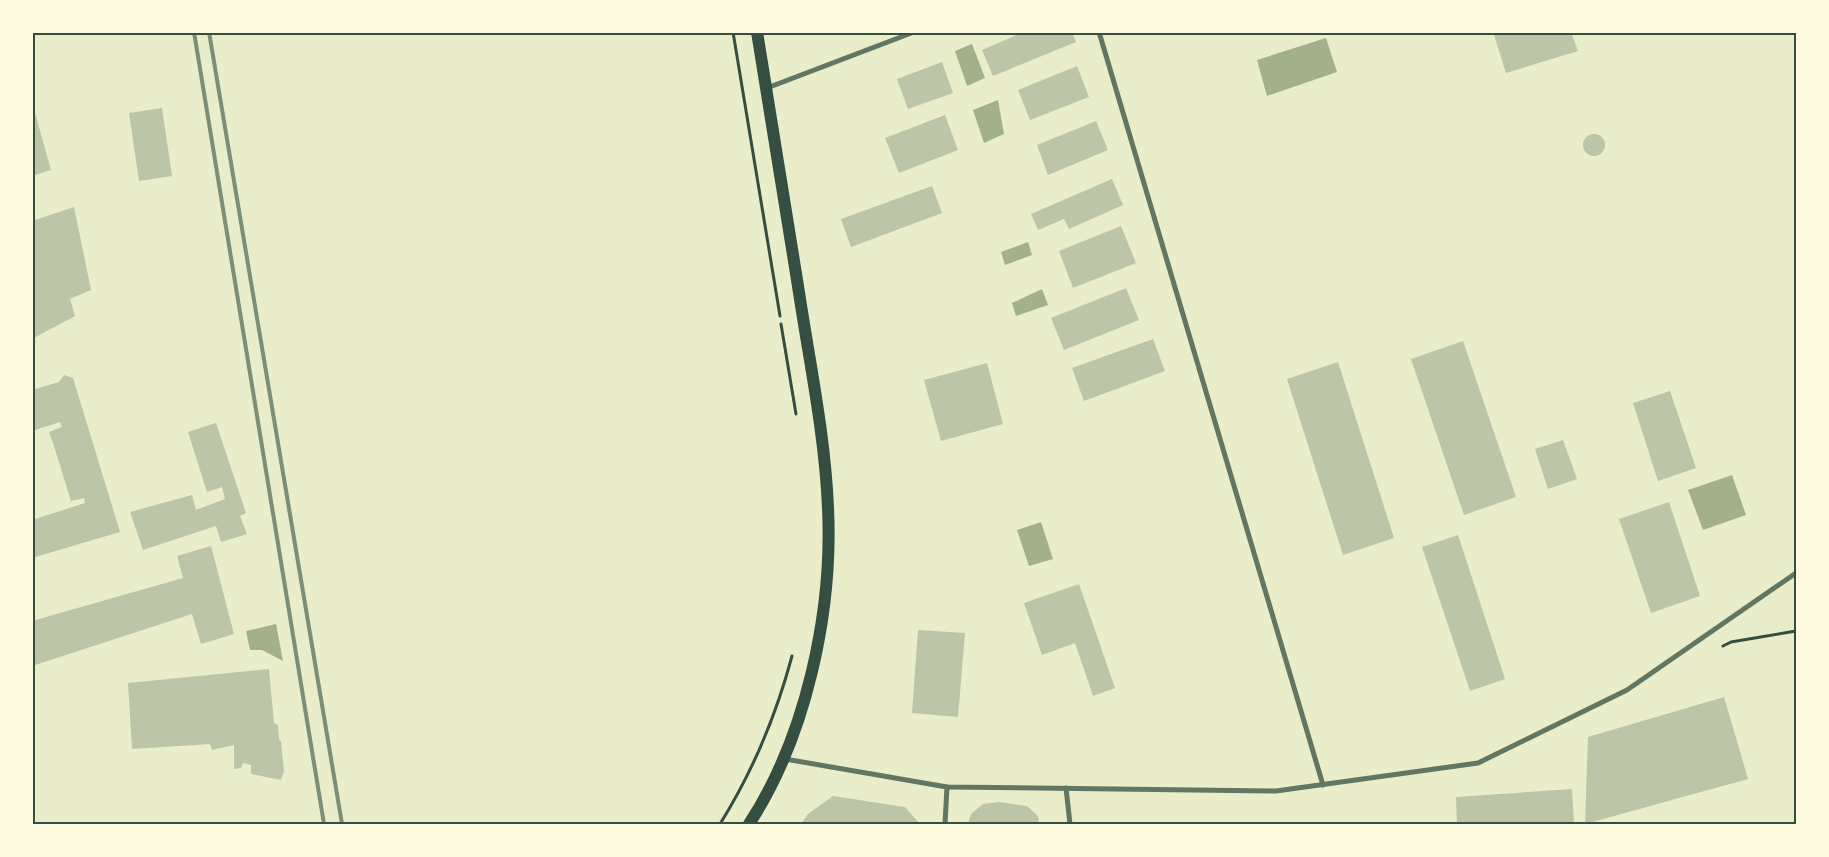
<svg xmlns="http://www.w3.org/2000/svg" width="1829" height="857" viewBox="0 0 1829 857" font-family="'Archivo Narrow',sans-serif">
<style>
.water{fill:#a3b18a}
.building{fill:#bcc5a7}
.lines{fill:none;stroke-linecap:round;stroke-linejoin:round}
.path{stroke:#344e41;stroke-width:3}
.minor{stroke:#617663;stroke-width:5}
.primary{stroke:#344e41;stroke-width:12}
.rail{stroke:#7c8e77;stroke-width:4}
.neatline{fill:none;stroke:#344e41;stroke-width:2}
</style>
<rect width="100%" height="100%" fill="#e9edc9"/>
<g class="water">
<polygon points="1326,38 1337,72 1267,96 1257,60"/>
<polygon points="972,44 985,78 967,86 955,51"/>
<polygon points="998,100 1004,134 984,143 973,110"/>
<polygon points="1028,242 1032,255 1005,265 1001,252"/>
<polygon points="1042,289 1048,305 1016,316 1012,303"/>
<polygon points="1732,475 1746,515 1703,530 1688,490"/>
<polygon points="1041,522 1053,559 1029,566 1017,530"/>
<polygon points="276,624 283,661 262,650 250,650 246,631"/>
</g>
<g class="building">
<polygon points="1024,32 1072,32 1076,42 993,76 982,50"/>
<polygon points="1493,32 1571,32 1578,51 1506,73"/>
<polygon points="942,62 953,93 908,109 897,79"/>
<polygon points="1077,66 1089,97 1030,120 1018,90"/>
<polygon points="32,102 51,170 32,176"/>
<polygon points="162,108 172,176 139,181 129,113"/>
<polygon points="945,115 958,150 899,173 885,138"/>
<polygon points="1096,121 1108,150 1048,175 1037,145"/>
<circle cx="1594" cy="145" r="11"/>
<polygon points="1112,179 1123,205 1069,229 1064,219 1038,230 1031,214"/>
<polygon points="932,186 942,213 851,247 841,219"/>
<polygon points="74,207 91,290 70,299 75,316 32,339 32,212 35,220"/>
<polygon points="1121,226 1136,263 1073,288 1059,251"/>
<polygon points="1126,288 1139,320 1064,350 1051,318"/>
<polygon points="1153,339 1165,371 1084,401 1072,368"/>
<polygon points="1463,341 1516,497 1464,515 1411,359"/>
<polygon points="1338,362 1394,538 1343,555 1287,379"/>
<polygon points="987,363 1003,424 941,441 924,380"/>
<polygon points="64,375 73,378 120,532 32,558 32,520 85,503 84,498 71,501 53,443 49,432 62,427 60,422 32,431 32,390 59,382"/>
<polygon points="1670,391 1696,468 1658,481 1633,403"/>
<polygon points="216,423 246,513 240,516 247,534 221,542 216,526 143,550 130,512 192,495 196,510 225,499 222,487 207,492 188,432"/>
<polygon points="1563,440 1577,479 1548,489 1535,449"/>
<polygon points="1669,502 1700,596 1651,613 1619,519"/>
<polygon points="1458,535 1505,679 1470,691 1422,547"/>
<polygon points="211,546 234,634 201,644 192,614 32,666 32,621 183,578 177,556"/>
<polygon points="1079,584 1115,688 1093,696 1075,643 1042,655 1024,603"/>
<polygon points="918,630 965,633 958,717 912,713"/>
<polygon points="269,669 274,723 278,725 279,740 281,741 284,771 281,780 251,774 251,765 243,763 241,768 234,769 234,745 212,750 210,744 132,749 128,683"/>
<polygon points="1724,697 1748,779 1585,824 1588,737"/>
<polygon points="1572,789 1574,824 1457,824 1456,797"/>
<polygon points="833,796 905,807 920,824 801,824 808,814"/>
<polygon points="999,802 1027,806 1038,816 1039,824 968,824 971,814 983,804"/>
</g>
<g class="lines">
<g class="path">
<polyline points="733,32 780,316"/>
<polyline points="781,324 796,414"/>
<polyline points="1723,646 1731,642 1796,631"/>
<path d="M720 824C753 771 776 716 792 656"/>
</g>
<g class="minor">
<polyline points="1099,32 1323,785"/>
<polyline points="767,88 914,32"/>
<polyline points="785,759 947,787 1276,791 1478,763 1627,690 1796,573"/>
<polyline points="1066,788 1070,824"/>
<polyline points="945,824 947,787"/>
</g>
<path class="primary" d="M749 824C806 737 833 612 828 508 825 434 809 360 798 286 784 202 771 117 757 32"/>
<g class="rail">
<polyline points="194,32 324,824"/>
<polyline points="209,32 342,824"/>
</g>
</g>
<rect width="1829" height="857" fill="none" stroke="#fefae0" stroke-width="68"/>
<rect x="34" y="34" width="1761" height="789" class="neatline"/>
</svg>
